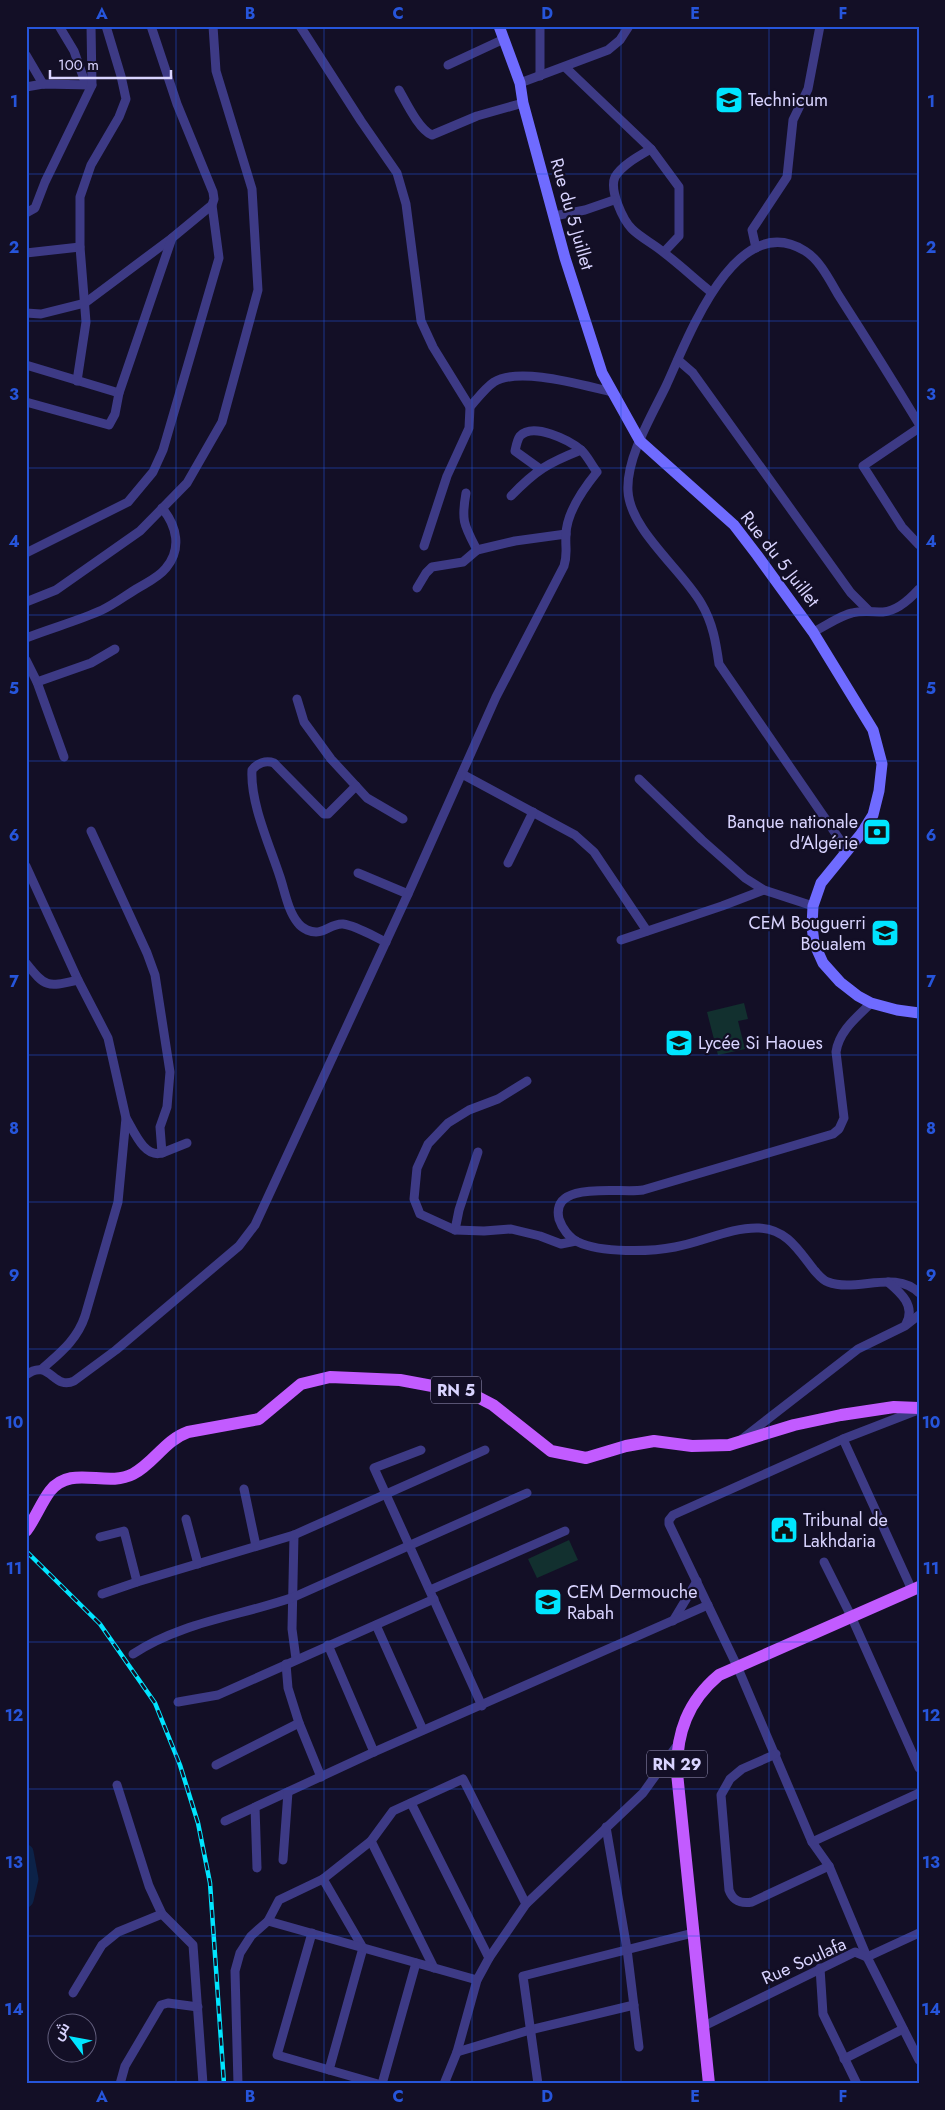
<svg xmlns="http://www.w3.org/2000/svg" width="945" height="2110" viewBox="0 0 945 2110" font-family="Jost,Cairo,sans-serif">
<style>
.pitch{fill:#12302f}
.lines{fill:none;stroke-linecap:round;stroke-linejoin:round}
.river{stroke:#0c2248;stroke-width:15}
.street{stroke:#3d3a85;stroke-width:9}
.secondary{stroke:#6f6bff;stroke-width:11}
.primary{stroke:#c25bff;stroke-width:12}
.rail-casing{stroke:#00e5ff;stroke-width:4.5}
.rail{stroke:#130f26;stroke-width:2.5;stroke-dasharray:8;stroke-linecap:butt}
.grid{fill:none;stroke:#2655da;stroke-width:1;stroke-opacity:0.55}
.labels{text-anchor:middle;stroke-width:4.5;stroke-linejoin:round;paint-order:stroke}
.shield{fill:#130f26;stroke:#9e99be;stroke-width:1}
.shield-label{font-size:16px;font-weight:bold;fill:#d9d4ff}
.poi-label{font-size:18px;fill:#d9d4ff;stroke:#130f26;text-anchor:start}
.street-label{font-size:18px;fill:#d9d4ff;stroke:#130f26}
.neatline{fill:none;stroke:#2655da;stroke-width:2}
.grid-label{font-size:16px;text-anchor:middle;font-weight:bold;fill:#2655da}
</style>
<rect width="100%" height="100%" fill="#130f26"/>
<g class="pitch">
<polygon points="744,1003 748,1019 738,1021 745,1049 718,1055 707,1012"/>
<polygon points="569,1540 578,1560 537,1578 528,1559"/>
</g>
<g class="lines">
<polyline class="river" points="26,1852 31,1879 26,1900"/>
<g class="street">
<polyline points="59,26 74,51 86,85"/>
<polyline points="300,26 361,121 397,173 406,204 421,321 433,347 470,407"/>
<polyline points="540,26 540,76"/>
<polyline points="26,55 43,84"/>
<polyline points="448,65 504,39"/>
<polyline points="565,67 651,149 679,187 679,236 664,252"/>
<polyline points="520,83 608,50 620,40 629,26"/>
<polyline points="26,87 43,84 92,85"/>
<path d="M399 90C406 102 419 130 432 135L477 116 523 103"/>
<path d="M651 149C639 156 622 165 615 177 609 190 623 220 632 229 641 238 654 244 663 252 680 265 695 279 711 292"/>
<polyline points="26,213 35,208 45,182 92,85 91,26"/>
<polyline points="554,216 585,210 614,200"/>
<polyline points="756,248 752,230 787,177 793,120 808,89 820,26"/>
<polyline points="26,253 80,247"/>
<polyline points="26,313 41,314 85,303 172,238 212,205 214,199 213,192 177,104 151,26"/>
<polyline points="678,360 693,373 851,593 868,610"/>
<polyline points="26,365 119,393"/>
<polyline points="77,381 86,322 80,247 80,197 91,165 119,117 126,99 121,76 106,26"/>
<polyline points="26,402 109,425 115,414 119,393 172,238"/>
<polyline points="919,428 863,466 902,527 919,545"/>
<path d="M466 493C461 521 464 525 477 550L515 541 566 534"/>
<path d="M511 496C536 470 548 463 581 450"/>
<path d="M424 546 447 476 469 428 470 407C477 399 485 388 494 382 520 366 585 386 613 392"/>
<polyline points="26,553 128,502 153,472 163,450 219,258 212,205"/>
<polyline points="417,588 426,573 432,567 463,562 477,550"/>
<polyline points="26,602 56,590 140,531 187,483 222,422 258,290 252,189 216,71 213,26"/>
<path d="M813 632C824 627 841 615 852 613 863 610 872 612 883 612 897 611 910 599 919 589"/>
<path d="M26 638C51 628 78 621 102 610 115 604 126 595 138 588 148 582 159 577 166 568 182 549 177 526 162 508"/>
<polyline points="26,660 37,682 64,757"/>
<polyline points="37,682 91,663 115,649"/>
<polyline points="297,699 304,722 331,759 367,798 403,819"/>
<polyline points="462,774 575,835 594,852 647,931"/>
<polyline points="639,779 702,840 745,878 764,890 813,906"/>
<path d="M356 786 328 814H324L274 763C266 760 257 763 252 770 250 803 270 846 280 877 285 892 288 911 298 923 300 926 305 929 307 930 324 937 329 923 343 924 357 926 373 936 386 942"/>
<path d="M91 831 147 953 155 975 170 1072 167 1107 160 1127 162 1153C144 1158 134 1131 126 1118"/>
<path d="M844 854 840 840 719 664C716 643 713 623 701 603 682 570 630 530 628 491 626 458 652 415 666 386 687 341 735 207 805 251 820 260 830 281 839 296 866 338 893 381 919 424"/>
<polyline points="508,863 533,812"/>
<path d="M26 866 78 980 108 1038 126 1118 118 1202 85 1316C77 1340 60 1353 42 1369"/>
<polyline points="358,873 408,894"/>
<polyline points="621,940 722,906 764,890"/>
<path d="M26 963C46 988 47 987 78 980"/>
<path d="M871 1003C857 1017 839 1031 836 1052L844 1118 839 1129 833 1134 643 1190C622 1194 550 1179 559 1219 562 1228 569 1238 578 1242 601 1253 650 1252 675 1247 703 1242 731 1227 759 1228 787 1229 799 1251 814 1270 818 1274 822 1280 828 1282 856 1293 896 1269 919 1293"/>
<polyline points="527,1081 498,1099 469,1110 448,1123 428,1144 417,1168 414,1199 420,1214 455,1230 484,1231 511,1229 540,1236 561,1244 576,1241"/>
<polyline points="162,1153 187,1143"/>
<polyline points="455,1230 459,1210 478,1152"/>
<path d="M888 1282C901 1293 916 1306 906 1324"/>
<path d="M26 1375C50 1357 53 1391 74 1381L116 1350 239 1246 255 1225 408 894 496 697 564 566C568 553 565 548 566 535 566 514 584 488 597 472 592 466 587 455 581 450 569 440 533 422 520 436 517 440 516 447 515 451L540 469"/>
<polyline points="918,1410 843,1439 673,1515 669,1520 669,1524 737,1666 812,1842 829,1866 867,1957 919,2060"/>
<polyline points="742,1439 858,1349 905,1326 919,1315"/>
<polyline points="843,1439 912,1590"/>
<polyline points="421,1450 374,1468 482,1706"/>
<polyline points="244,1489 256,1546"/>
<polyline points="186,1519 198,1564"/>
<polyline points="294,1535 292,1629 296,1659"/>
<polyline points="100,1537 124,1531 137,1582"/>
<polyline points="824,1562 851,1616 919,1768"/>
<polyline points="430,1590 565,1531"/>
<polyline points="102,1594 137,1582 294,1535 485,1450"/>
<polyline points="673,1621 697,1581"/>
<polyline points="376,1625 423,1730"/>
<polyline points="328,1645 374,1752"/>
<path d="M133 1654C181 1622 240 1616 294 1597L527 1493"/>
<polyline points="178,1702 218,1695 434,1599"/>
<polyline points="299,1723 321,1777"/>
<path d="M776 1754 742 1769 730 1779 721 1795 729 1890C733 1901 740 1904 752 1902L829 1866"/>
<polyline points="216,1765 299,1723 288,1688 286,1664"/>
<polyline points="117,1785 149,1886 162,1914 193,1945 203,2084"/>
<polyline points="411,1803 489,1958"/>
<polyline points="255,1807 257,1868"/>
<polyline points="225,1821 374,1752 708,1605"/>
<polyline points="606,1827 627,1949 639,2047"/>
<polyline points="371,1841 434,1968"/>
<polyline points="812,1842 919,1793"/>
<polyline points="283,1860 288,1792"/>
<polyline points="323,1879 363,1948 329,2070"/>
<polyline points="268,1921 477,1980"/>
<polyline points="312,1933 277,2055 378,2084"/>
<polyline points="820,1968 823,2014 857,2084"/>
<polyline points="73,1993 102,1945 118,1932 162,1914"/>
<polyline points="704,2026 855,1952 867,1957 919,1933"/>
<polyline points="457,2052 530,2030 634,2005"/>
<polyline points="844,2059 903,2029"/>
<polyline points="120,2084 125,2066 161,2005 168,2003 198,2007"/>
<polyline points="238,2084 235,1971 240,1953 251,1936 268,1921 279,1900 323,1879 371,1841 393,1811 463,1779 526,1904"/>
<polyline points="382,2084 416,1963"/>
<polyline points="444,2084 457,2052 477,1980 489,1958 526,1904 643,1793 678,1744"/>
<polyline points="538,2084 523,1976 693,1933"/>
</g>
<polyline class="secondary" points="499,26 520,83 523,103 565,258 602,373 640,441 734,525 757,555 813,632 873,730 882,764 879,791 873,815 861,834 821,883 813,906 812,926 814,943 823,963 840,982 858,996 871,1003 897,1010 919,1013"/>
<g class="primary">
<path d="M26 1531C35 1519 41 1503 50 1491 71 1464 106 1488 133 1474 154 1463 165 1440 188 1432L259 1419 301 1384 330 1377 400 1380 470 1393 493 1405 551 1451 586 1458 626 1446 654 1441 692 1446 729 1445 794 1425 841 1415 894 1407 919 1408"/>
<path d="M709 2084 677 1773C676 1733 688 1701 719 1675L919 1587"/>
</g>
<defs>
<polyline id="rail" points="26,1551 100,1624 155,1703 180,1765 198,1823 210,1883 224,2084"/>
</defs>
<use href="#rail" class="rail-casing"/>
<use href="#rail" class="rail"/>
</g>
<path class="grid" d="M176 26V2084M324 26V2084M472 26V2084M621 26V2084M769 26V2084M26 174H919M26 321H919M26 468H919M26 615H919M26 761H919M26 908H919M26 1055H919M26 1202H919M26 1349H919M26 1495H919M26 1642H919M26 1789H919M26 1936H919"/>
<defs>
<symbol id="school-square" viewBox="-11 -11 22 22"><rect x="-9" y="-9" width="18" height="18" rx="4" fill="#00e5ff" stroke="#130f26"/><path d="M0-5L7-2L0 1L-7-2ZM-4 1L0 2.5L4 1V4Q0 6-4 4Z" fill="#111"/></symbol>
<symbol id="bank-square" viewBox="-11 -11 22 22"><rect x="-9" y="-9" width="18" height="18" rx="4" fill="#00e5ff" stroke="#130f26"/><path d="M-6-4H6V4H-6ZM0-2.3a2.3 2.3 0 1 0 0 4.6a2.3 2.3 0 1 0 0-4.6Z" fill="#111"/></symbol>
<symbol id="civic-square" viewBox="-11 -11 22 22"><rect x="-9" y="-9" width="18" height="18" rx="4" fill="#00e5ff" stroke="#130f26"/><path d="M-.6-6.5H3V-4.5H.6V-3L4-1V1h2V6H-6V1h2V-1L-.6-3ZM-1.2 2.5V6h2.4V2.5Z" fill="#111"/></symbol>
</defs>
<g fill-rule="evenodd">
<use href="#school-square" x="713" y="84" width="32" height="32"/>
<use href="#bank-square" x="861" y="816" width="32" height="32"/>
<use href="#school-square" x="869" y="917" width="32" height="32"/>
<use href="#school-square" x="663" y="1027" width="32" height="32"/>
<use href="#civic-square" x="768" y="1514" width="32" height="32"/>
<use href="#school-square" x="532" y="1586" width="32" height="32"/>
</g>
<g class="labels">
<g class="shield">
<rect x="431" y="1376.5" width="50" height="27" rx="4"/>
<rect x="647" y="1750.5" width="60" height="27" rx="4"/>
</g>
<g class="shield-label">
<text x="456" y="1396">RN 5</text>
<text x="677" y="1770">RN 29</text>
</g>
<g class="poi-label">
<text x="748" y="106">Technicum</text>
<text x="858" y="828" text-anchor="end">Banque nationale<tspan x="858" dy="21">d'Algérie</tspan></text>
<text x="866" y="929" text-anchor="end">CEM Bouguerri<tspan x="866" dy="21">Boualem</tspan></text>
<text x="698" y="1049">Lycée Si Haoues</text>
<text x="803" y="1526">Tribunal de<tspan x="803" dy="21">Lakhdaria</tspan></text>
<text x="567" y="1598">CEM Dermouche<tspan x="567" dy="21">Rabah</tspan></text>
</g>
<g class="street-label">
<text transform="translate(572 214) rotate(74)" y="6">Rue du 5 Juillet</text>
<text transform="translate(780 559) rotate(52)" y="6">Rue du 5 Juillet</text>
<text transform="translate(804 1961) rotate(-24)" y="6">Rue Soulafa</text>
</g>
</g>
<rect width="945" height="2110" fill="none" stroke="#130f26" stroke-width="55"/>
<g transform="translate(72 2038) rotate(302)"><circle r="24" fill="#130f26" stroke="#625e7d"/>
<path d="M0-4L9 19L0 12L-9 19Z" fill="#00e5ff"/>
<text y="-8" font-size="14" font-weight="bold" text-anchor="middle" fill="#d9d4ff">ش</text>
</g>
<path d="M50 70v8h121v-8" fill="none" stroke="#d9d4ff" stroke-width="2.5"/>
<text x="58" y="70" font-size="15" fill="#d9d4ff" stroke="#130f26" stroke-width="4" paint-order="stroke">100 m</text>
<rect x="28" y="28" width="890" height="2054" class="neatline"/>
<g class="grid-label">
<text x="102" y="19">A</text>
<text x="250" y="19">B</text>
<text x="398" y="19">C</text>
<text x="547" y="19">D</text>
<text x="695" y="19">E</text>
<text x="843" y="19">F</text>
<text x="14" y="107">1</text>
<text x="931" y="107">1</text>
<text x="14" y="253">2</text>
<text x="931" y="253">2</text>
<text x="14" y="400">3</text>
<text x="931" y="400">3</text>
<text x="14" y="547">4</text>
<text x="931" y="547">4</text>
<text x="14" y="694">5</text>
<text x="931" y="694">5</text>
<text x="14" y="841">6</text>
<text x="931" y="841">6</text>
<text x="14" y="987">7</text>
<text x="931" y="987">7</text>
<text x="14" y="1134">8</text>
<text x="931" y="1134">8</text>
<text x="14" y="1281">9</text>
<text x="931" y="1281">9</text>
<text x="14" y="1428">10</text>
<text x="931" y="1428">10</text>
<text x="14" y="1574">11</text>
<text x="931" y="1574">11</text>
<text x="14" y="1721">12</text>
<text x="931" y="1721">12</text>
<text x="14" y="1868">13</text>
<text x="931" y="1868">13</text>
<text x="14" y="2015">14</text>
<text x="931" y="2015">14</text>
<text x="102" y="2102">A</text>
<text x="250" y="2102">B</text>
<text x="398" y="2102">C</text>
<text x="547" y="2102">D</text>
<text x="695" y="2102">E</text>
<text x="843" y="2102">F</text>
</g>
</svg>
